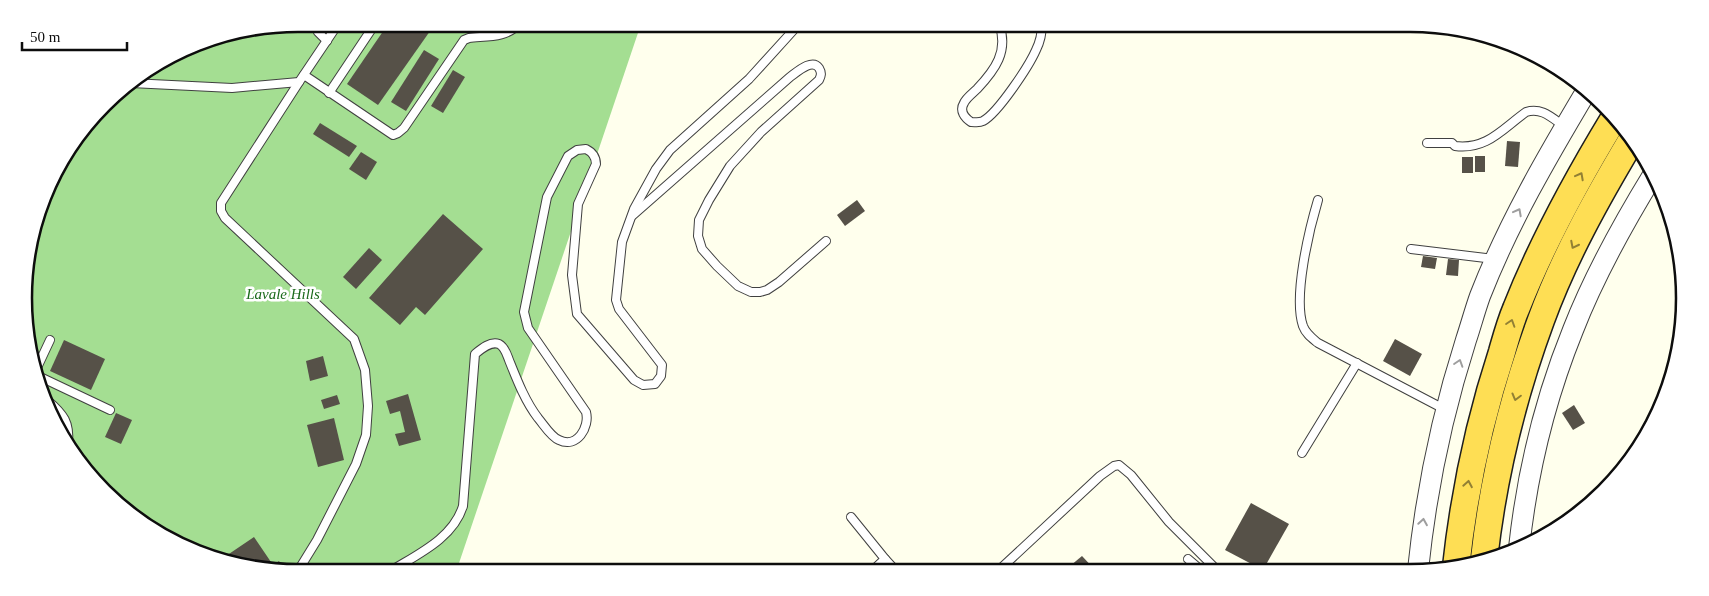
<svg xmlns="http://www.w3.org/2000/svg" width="1709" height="596" viewBox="0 0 1709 596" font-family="Georgia,serif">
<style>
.forest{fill:#a4de92}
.building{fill:#565148}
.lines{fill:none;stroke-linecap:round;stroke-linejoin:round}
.service-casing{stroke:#404040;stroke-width:10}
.tertiary-casing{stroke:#404040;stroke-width:22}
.trunk-casing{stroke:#1e1e1e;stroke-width:29}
.service{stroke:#fff;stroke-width:8}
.tertiary{stroke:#fff;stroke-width:20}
.trunk{stroke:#fede54;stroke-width:26}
.oneway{stroke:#928034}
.oneway2{stroke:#9e9e9e}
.labels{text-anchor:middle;stroke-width:5;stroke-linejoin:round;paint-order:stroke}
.park-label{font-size:15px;font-style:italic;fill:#196919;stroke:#fff}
.rim{fill:none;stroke:#0d0d0d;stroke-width:2.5}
</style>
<rect width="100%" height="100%" fill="#ffffed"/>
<polygon class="forest" points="298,24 641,24 456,572 298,572 227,563 145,526 70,451 33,369 26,262 52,176 117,92 193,45"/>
<g class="building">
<polygon points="388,24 435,24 378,105 347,84"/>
<polygon points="424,50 439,59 406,111 391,102"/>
<polygon points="453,70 465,77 443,113 431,106"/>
<polygon points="320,123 357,146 349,157 313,134"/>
<polygon points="1507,141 1520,142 1518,167 1505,166"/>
<polygon points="361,152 377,162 366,180 349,169"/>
<rect x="1475" y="156" width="10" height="16"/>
<rect x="1462" y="157" width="11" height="16"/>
<polygon points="857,200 865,211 845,226 837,215"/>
<polygon points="443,214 483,249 425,315 416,307 400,325 369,298"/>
<polygon points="369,248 382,260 356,289 343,277"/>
<polygon points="1423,256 1437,258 1435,269 1421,267"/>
<polygon points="1448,259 1459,260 1458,276 1446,275"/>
<polygon points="1395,339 1422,354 1410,376 1383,361"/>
<polygon points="64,340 105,359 91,390 50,371"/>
<polygon points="323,356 328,376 310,381 306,361"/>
<polygon points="408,394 421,440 399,446 395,434 405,432 400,411 390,414 386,401"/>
<polygon points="337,395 340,404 324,409 321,400"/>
<polygon points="1574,405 1585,423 1573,430 1562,413"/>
<polygon points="116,413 132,420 121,444 105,437"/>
<polygon points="334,418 344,460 318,467 307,425"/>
<polygon points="1251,503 1289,524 1263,570 1225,550"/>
<polygon points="254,537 273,565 279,561 286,571 227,563 220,560"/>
<polygon points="1082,556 1096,571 1064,571"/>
</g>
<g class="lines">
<defs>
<g id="service">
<polyline points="315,24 318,32 327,41"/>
<path d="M999 24C1009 51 995 70 977 89 973 93 966 98 964 103 959 111 965 118 971 122 976 122 979 123 983 121 998 113 1029 66 1036 50 1040 42 1042 32 1042 24"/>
<path d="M304 75 393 135 398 133 404 128 464 40 469 38C485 36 508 38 518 24"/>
<polyline points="131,83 232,88 299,82 338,24"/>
<polyline points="329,93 375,24"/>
<path d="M1427 143H1452L1455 146C1487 150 1502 129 1526 112 1542 107 1552 118 1565 127"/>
<path d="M1318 200C1309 230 1293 297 1303 326 1306 334 1312 338 1318 343L1446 410"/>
<path d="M633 215 790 77C797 72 812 58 819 68 822 73 821 76 819 80L761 132 730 166 709 200 699 220 698 236 702 249 717 266 738 286 751 292H760L767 290 779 282 826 241"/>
<polyline points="1411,249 1494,259"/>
<polyline points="35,372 50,340"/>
<polyline points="36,375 110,410"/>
<path d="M47 400C64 414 70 423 68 444"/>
<polyline points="1302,453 1357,363"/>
<polyline points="851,517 885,559"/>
<polyline points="1188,559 1201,570"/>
<polyline points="872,571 885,559 896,571"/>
<polyline points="998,571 1100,476 1114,466 1119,465 1131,475 1169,522 1217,570"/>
<polyline points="293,572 301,566 317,540 356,464 366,435 368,406 365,370 354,339 225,218 221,211 221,203 299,82"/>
<path d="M389 572C416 555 453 539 463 506L475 354C481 349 490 341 499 344 505 347 507 355 509 360 517 380 525 401 538 418 544 425 551 437 559 440 577 449 590 427 586 412L528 328 524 312 547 197 568 156 577 150 586 149C592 152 596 157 596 164L578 204 572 275 577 314 634 380 643 385 655 384 661 376 662 365 619 309 616 300 622 242 634 209 656 169 670 150 749 79 799 24"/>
</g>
<g id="tertiary">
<path d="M1519 548C1527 474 1545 399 1573 330 1594 276 1623 224 1653 175"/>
<path d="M1418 570C1426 492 1442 415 1466 340 1471 325 1475 310 1480 296 1508 224 1547 157 1587 90"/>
</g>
<g id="trunk">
<path d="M1484 559C1493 478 1513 396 1541 320 1564 257 1597 198 1631 141"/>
<path d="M1456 567C1464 494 1479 422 1502 352 1506 338 1510 323 1516 309 1542 243 1576 181 1613 120"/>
</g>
</defs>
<use href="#service" class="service-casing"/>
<use href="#tertiary" class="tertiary-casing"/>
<use href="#trunk" class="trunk-casing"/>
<use href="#service" class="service"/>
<use href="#tertiary" class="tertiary"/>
<use href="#trunk" class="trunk"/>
</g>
<defs><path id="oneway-chevron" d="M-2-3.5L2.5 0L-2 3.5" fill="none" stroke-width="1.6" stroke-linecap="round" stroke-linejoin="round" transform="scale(1.25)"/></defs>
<g class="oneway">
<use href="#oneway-chevron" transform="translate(1580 176) rotate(-62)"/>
<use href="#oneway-chevron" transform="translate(1574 245) rotate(117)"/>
<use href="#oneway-chevron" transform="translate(1511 323) rotate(-72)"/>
<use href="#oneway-chevron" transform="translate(1516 397) rotate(105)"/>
<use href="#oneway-chevron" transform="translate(1468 484) rotate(-80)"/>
</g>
<g class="oneway2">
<use href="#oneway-chevron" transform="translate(1518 212) rotate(-62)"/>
<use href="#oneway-chevron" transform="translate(1459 363) rotate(-72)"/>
<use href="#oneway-chevron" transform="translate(1423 522) rotate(-81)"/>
</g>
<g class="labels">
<g class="park-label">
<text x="283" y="299">Lavale Hills</text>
</g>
</g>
<path d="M0 0H1709V596H0ZM298 32H1410A266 266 0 0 1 1676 298V298A266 266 0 0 1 1410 564H298A266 266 0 0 1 32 298V298A266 266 0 0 1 298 32Z" fill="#fff" fill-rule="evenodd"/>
<path class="rim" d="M298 32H1410A266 266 0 0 1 1676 298V298A266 266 0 0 1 1410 564H298A266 266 0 0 1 32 298V298A266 266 0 0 1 298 32Z"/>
<path d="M22 42v8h105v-8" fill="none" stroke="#0d0d0d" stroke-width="2.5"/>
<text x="30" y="42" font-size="15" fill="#0d0d0d" stroke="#ffffff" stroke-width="4" paint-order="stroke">50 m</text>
</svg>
